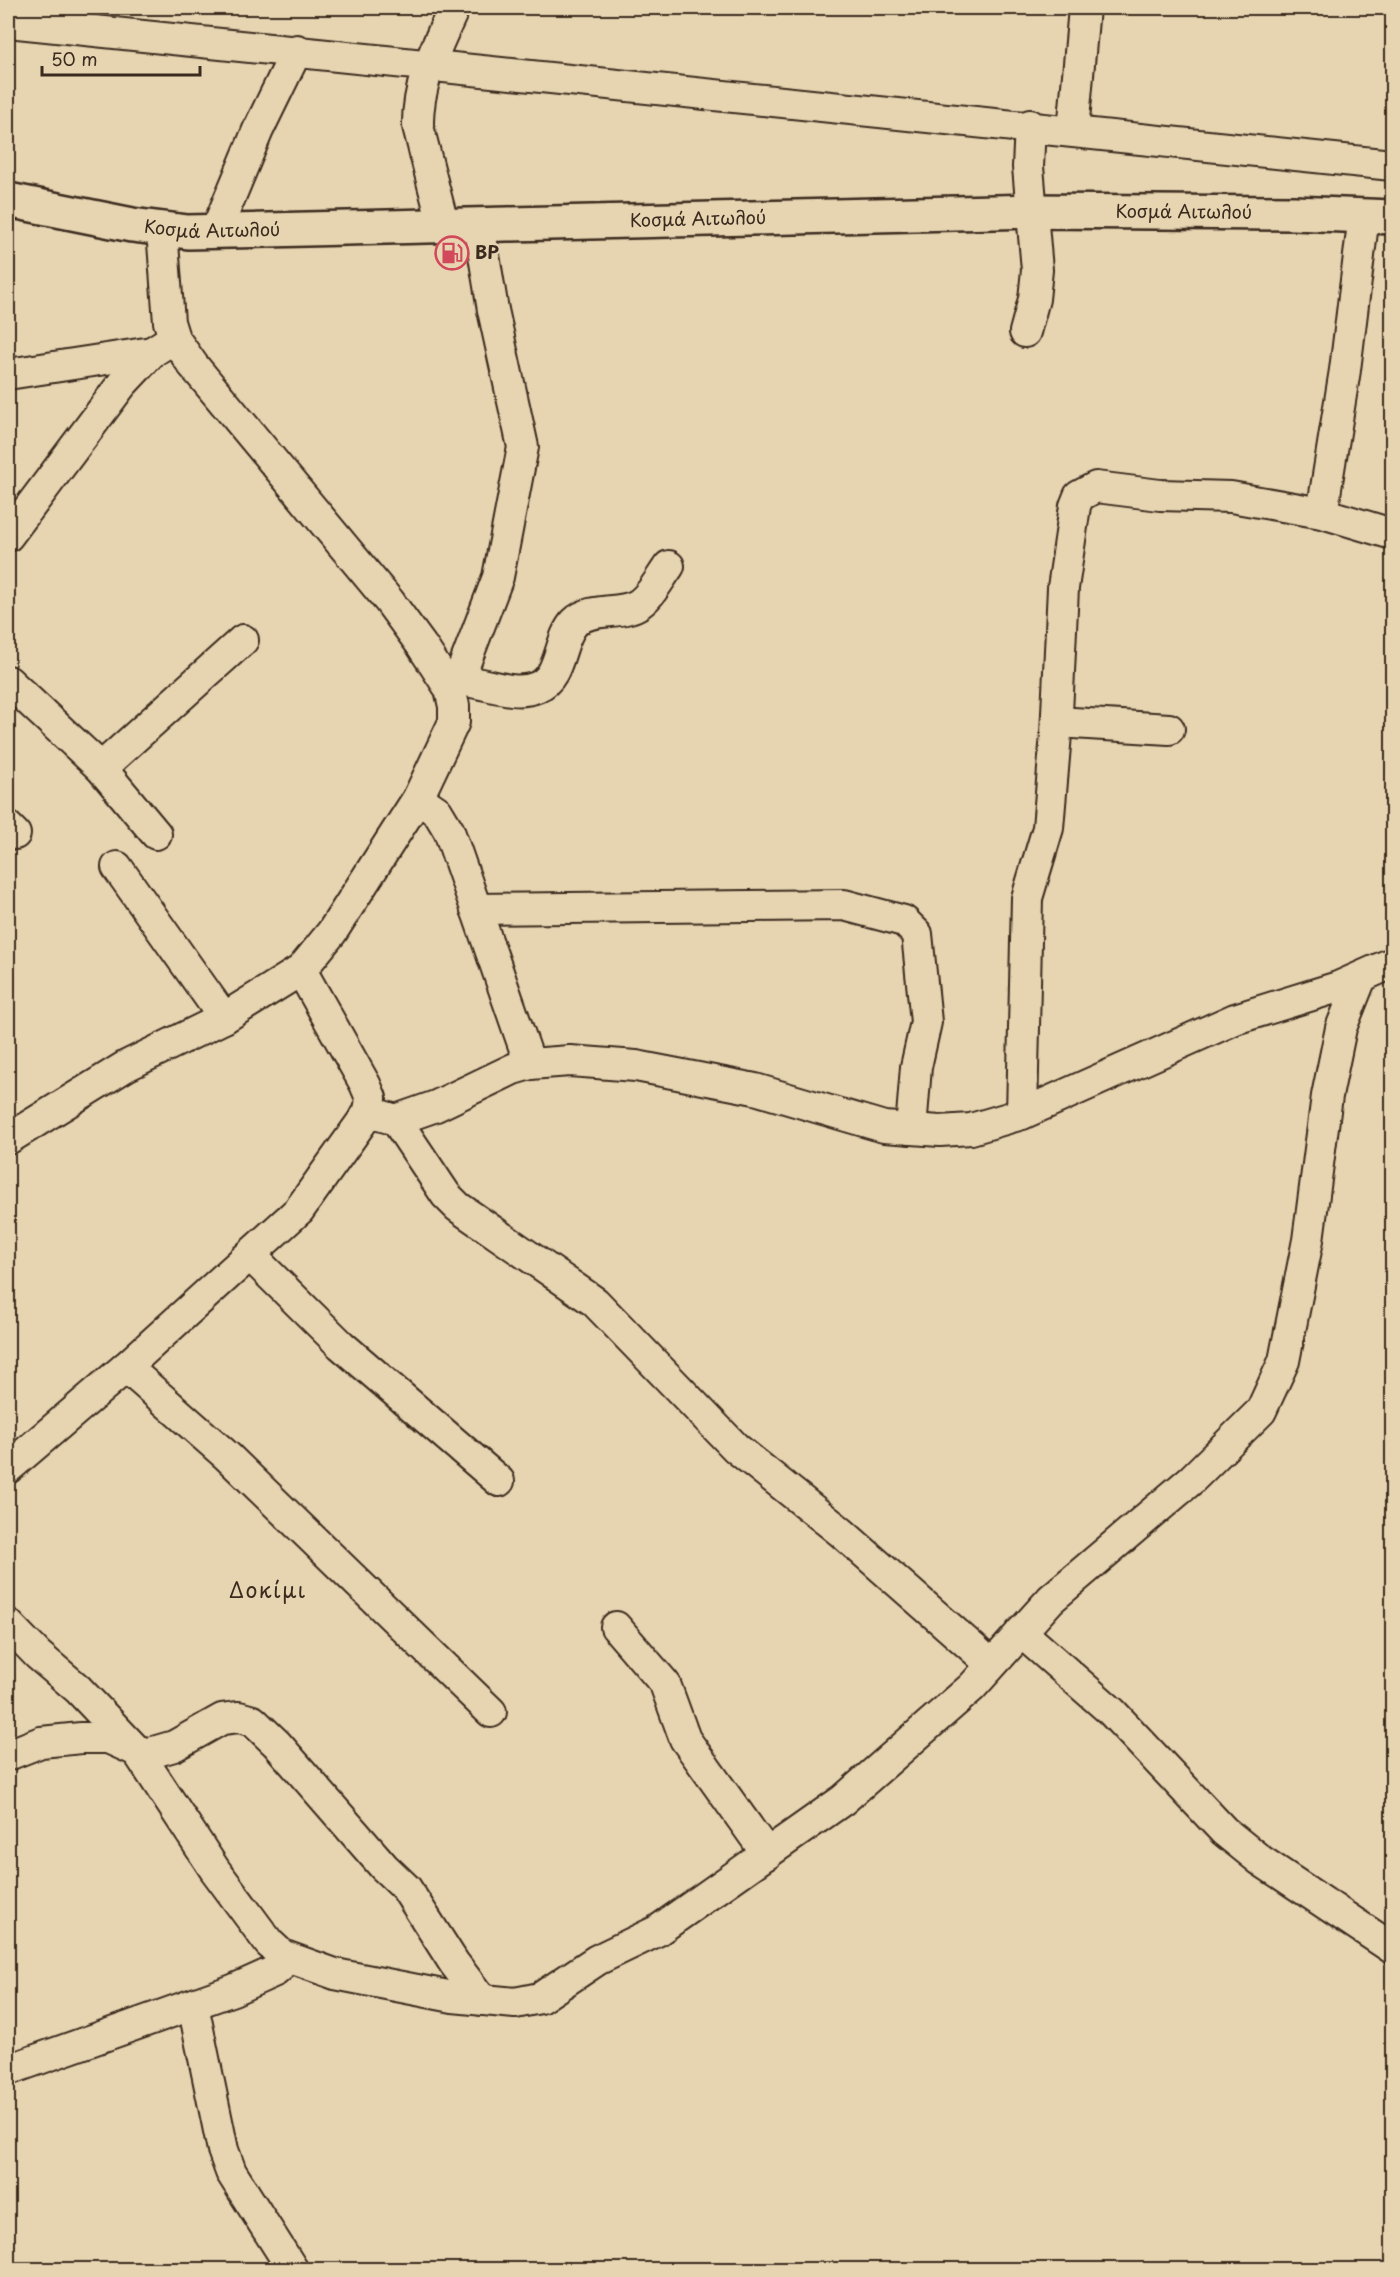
<svg xmlns="http://www.w3.org/2000/svg" width="1400" height="2277" viewBox="0 0 1400 2277" font-family="'Playpen Sans',sans-serif">
<style>
.lines{fill:none;stroke-linecap:round;stroke-linejoin:round}
.minor-casing{stroke:#3b2a1e;stroke-width:34}
.major-casing{stroke:#3b2a1e;stroke-width:38}
.minor{stroke:#e7d5b2;stroke-width:30}
.major{stroke:#e7d5b2;stroke-width:33}
.labels{text-anchor:middle;stroke-width:4.5;stroke-linejoin:round;paint-order:stroke}
.street-label{font-size:18px;fill:#3b2a1e;stroke:#e7d5b2}
.poi-label{font-size:18px;font-weight:bold;fill:#3b2a1e;stroke:#e7d5b2;text-anchor:start}
.quarter-label{font-size:21px;letter-spacing:1.5px;fill:#3b2a1e;stroke:#e7d5b2}
</style>
<rect width="100%" height="100%" fill="#e7d5b2"/>
<filter id="ink" filterUnits="userSpaceOnUse"><feTurbulence type="fractalNoise" baseFrequency=".0167" numOctaves="2"/><feDisplacementMap in="SourceGraphic" scale="12" xChannelSelector="R" yChannelSelector="G"/><feConvolveMatrix kernelMatrix="1 2 1 2 8 2 1 2 1" color-interpolation-filters="sRGB"/></filter>
<g filter="url(#ink)">
<g class="lines">
<defs>
<g id="minor">
<polyline points="8,22 1392,165"/>
<polyline points="1073,131 1084,8"/>
<path d="M443 224 418 126C417 83 437 46 454 8"/>
<polyline points="216,231 258,130 297,50"/>
<polyline points="1025,332 1034,299 1037,270 1028,167 1030,125"/>
<polyline points="8,374 152,352"/>
<polyline points="1322,513 1345,370 1364,215"/>
<polyline points="8,536 122,384 152,352 174,338"/>
<polyline points="459,679 498,577 523,447 493,310 479,225"/>
<polyline points="8,681 101,768 156,834"/>
<path d="M446 682C476 675 508 699 537 687 562 677 558 639 575 622 590 607 619 615 637 605 650 598 660 578 669 566"/>
<polyline points="1057,722 1169,729"/>
<polyline points="101,768 243,640"/>
<polyline points="418,798 437,811 449,831 530,1064"/>
<polyline points="8,827 15,834"/>
<polyline points="117,867 224,1018"/>
<polyline points="476,909 844,905 904,921 917,934 926,1022 916,1067 911,1129"/>
<polyline points="369,1112 396,1120 436,1106 513,1069 530,1064 570,1061 636,1066 755,1089 884,1127 940,1131 971,1129 1022,1114 1235,1019 1338,987 1392,963"/>
<polyline points="1022,1114 1027,898 1048,828 1056,734 1063,588 1075,506 1079,496 1096,487 1160,495 1231,497 1322,513 1392,534"/>
<polyline points="396,1120 446,1195 458,1207 595,1302 736,1448 841,1532 991,1664"/>
<polyline points="8,1139 126,1066 224,1018 301,970 332,932 418,798 454,722 454,706 450,689 422,646 389,601 193,365 174,338 169,322 162,230"/>
<polyline points="250,1255 341,1345 499,1481"/>
<polyline points="126,1367 227,1456 491,1712"/>
<polyline points="8,1468 126,1367 299,1210 369,1112 371,1098 365,1084 301,970"/>
<polyline points="8,1624 38,1655 78,1689 137,1751 215,1870 269,1943 282,1955 335,1974 453,1997 515,2003 540,1998 597,1960 657,1931 843,1800 972,1687 1051,1599 1191,1480 1261,1411 1284,1361 1308,1240 1327,1096 1341,1028 1361,978"/>
<polyline points="616,1627 665,1684 685,1739 767,1854"/>
<polyline points="1021,1632 1112,1712 1224,1831 1260,1860 1392,1948"/>
<polyline points="8,1755 41,1742 81,1738 108,1738 137,1751 150,1753 174,1746 222,1719 239,1717 253,1721 277,1744 384,1867 406,1888 454,1963 482,2000"/>
<polyline points="193,2005 223,2150 231,2172 293,2270"/>
<polyline points="8,2070 233,1990 275,1971 289,1959"/>
</g>
<g id="major">
<path id="s1" d="M8 200 132 225 188 232 1033 211 1294 213 1392 217"/>
</g>
</defs>
<use href="#minor" class="minor-casing"/>
<use href="#major" class="major-casing"/>
<use href="#minor" class="minor"/>
<use href="#major" class="major"/>
</g>
</g>
<defs>
<symbol id="fuel-ring" viewBox="-11 -11 22 22"><circle r="9.5" fill="#e7d5b2" stroke="#d1495b" stroke-width="1.5"/><path d="M-5.5-6h7V0h2V4h1.3V-2.5L3-4.5l.8-.8L6-3V5H2.5V1h-1V6h-7ZM-4.2-4.7v3.2H.2V-4.7Z" fill="#d1495b"/></symbol>
</defs>
<g fill-rule="evenodd">
<use href="#fuel-ring" x="433" y="234" width="38" height="38"/>
</g>
<g class="labels">
<g class="street-label">
<text dy="6" stroke="none"><textPath href="#s1" startOffset="1179">Κοσμά Αιτωλού</textPath></text>
<text dy="6" stroke="none"><textPath href="#s1" startOffset="693">Κοσμά Αιτωλού</textPath></text>
<text dy="6" stroke="none"><textPath href="#s1" startOffset="207">Κοσμά Αιτωλού</textPath></text>
</g>
<g class="poi-label">
<text x="475" y="259">BP</text>
</g>
<g class="quarter-label">
<text x="268" y="1598">Δοκίμι</text>
</g>
</g>
<rect width="1400" height="2277" fill="none" stroke="#e7d5b2" stroke-width="30"/>
<rect x="15" y="15" width="1370" height="2247" fill="none" stroke="#3b2a1e" stroke-width="2" filter="url(#ink)"/>
<path d="M42 66v9h158v-9" fill="none" stroke="#3b2a1e" stroke-width="3"/>
<text x="51" y="66" font-size="18" fill="#3b2a1e" stroke="#e7d5b2" stroke-width="4.5" paint-order="stroke">50 m</text>
</svg>
